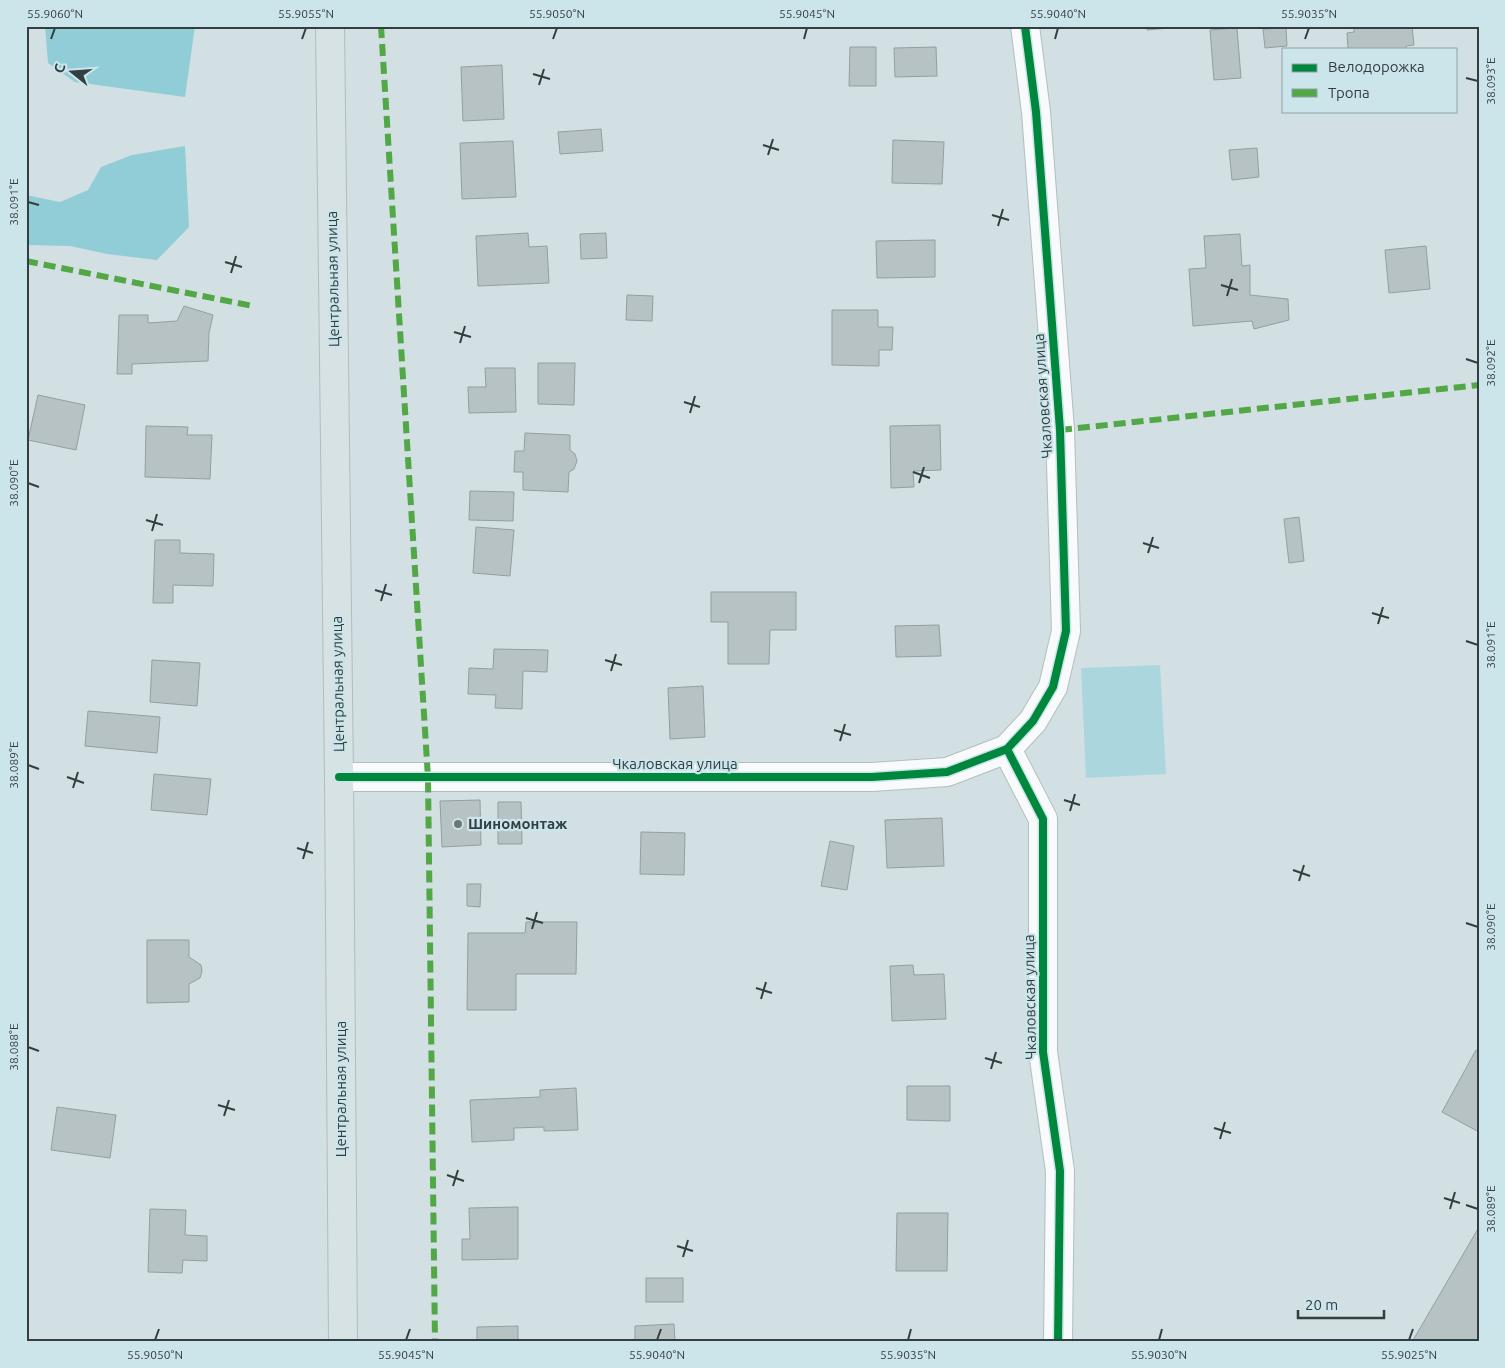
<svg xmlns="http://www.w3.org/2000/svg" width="1505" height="1368" viewBox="0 0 1505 1368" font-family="Ubuntu,sans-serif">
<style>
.green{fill:#abd6de}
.forest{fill:#91cdd7}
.building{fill:#b6c2c4;stroke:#939fa0}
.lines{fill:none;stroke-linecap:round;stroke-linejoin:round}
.street-casing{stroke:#b3bec0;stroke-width:30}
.primary-casing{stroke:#b4bbbd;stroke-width:30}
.street{stroke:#f8fafb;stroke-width:28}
.primary{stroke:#d6e2e4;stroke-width:28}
.quiet{stroke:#52a746;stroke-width:6;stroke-dasharray:12 6;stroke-linecap:butt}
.cycleway-casing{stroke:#cbe5ea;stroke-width:11}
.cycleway{stroke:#00873e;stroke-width:8}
.ticks{fill:none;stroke:#333e40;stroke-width:2}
.poi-dot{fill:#6b7779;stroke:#cbe5ea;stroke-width:2}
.labels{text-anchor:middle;stroke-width:4.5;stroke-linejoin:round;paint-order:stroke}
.street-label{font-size:15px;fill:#333e40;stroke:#cbe5ea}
.poi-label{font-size:15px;font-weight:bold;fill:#333e40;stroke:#cbe5ea;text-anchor:start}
.neatline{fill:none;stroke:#333e40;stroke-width:2}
.ticks-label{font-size:12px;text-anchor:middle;fill:#333e40}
</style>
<rect width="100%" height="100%" fill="#d2e0e3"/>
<polygon class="green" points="1160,665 1166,774 1086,778 1081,668"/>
<g class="forest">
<polygon points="45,26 195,26 185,97 75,82 48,63"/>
<polygon points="185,146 189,227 157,260 107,254 70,246 26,245 26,195 60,202 88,190 101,167 132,155"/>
</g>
<g class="building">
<polygon points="1147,26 1190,26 1147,30"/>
<polygon points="1354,26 1412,26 1414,45 1406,46 1406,49 1348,49 1347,33 1354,32"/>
<polygon points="1237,28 1241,78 1214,80 1210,30"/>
<polygon points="1286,28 1287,46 1265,48 1263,29"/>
<polygon points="850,47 876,47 876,86 849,86"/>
<polygon points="936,47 937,76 895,77 894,48"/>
<polygon points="502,65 504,119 463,121 461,67"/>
<polygon points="601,129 603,151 560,154 558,132"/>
<polygon points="893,140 944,142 942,184 892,183"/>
<polygon points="513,141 516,197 462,199 460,143"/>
<polygon points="1257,148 1259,177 1232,180 1229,150"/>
<polygon points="528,233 529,247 547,246 549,283 478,286 476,236"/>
<polygon points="606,233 607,258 581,259 580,234"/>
<polygon points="1240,234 1242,266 1250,265 1250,295 1288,299 1289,320 1254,329 1252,321 1193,326 1189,269 1206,268 1204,236"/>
<polygon points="935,240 935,277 877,278 876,241"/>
<polygon points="1426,246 1430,289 1389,293 1385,250"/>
<polygon points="627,295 653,296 652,321 626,320"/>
<polygon points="184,306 213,315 209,333 208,361 132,364 132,374 117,374 119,315 148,315 148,323 177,321"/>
<polygon points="832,310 878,310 878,327 893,327 892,350 879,350 879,366 832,365"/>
<polygon points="538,363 575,363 574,405 538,404"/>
<polygon points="485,368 515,368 516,412 469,413 468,387 486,387"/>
<polygon points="38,395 85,405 76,450 28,440"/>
<polygon points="940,425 941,470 913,471 914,487 891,488 890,426"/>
<polygon points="146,426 188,427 187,435 212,435 210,479 145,477"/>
<polygon points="525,433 570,435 570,450 575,454 577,461 574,469 569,472 568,492 523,490 523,472 514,472 515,451 524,451"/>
<polygon points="470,491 514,492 513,521 469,520"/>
<polygon points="1299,517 1304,561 1289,563 1284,519"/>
<polygon points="476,527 514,530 510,576 473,573"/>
<polygon points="155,540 180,540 180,553 214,554 213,586 173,585 173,603 153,603"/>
<polygon points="711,592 796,592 796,630 770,630 769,664 728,664 728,622 711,622"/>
<polygon points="939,625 941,656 896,657 895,626"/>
<polygon points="494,649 548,650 547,672 523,671 522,709 495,708 496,695 468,694 469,668 493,669"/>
<polygon points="152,660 200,663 197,706 150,702"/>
<polygon points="703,686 705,737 670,739 668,688"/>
<polygon points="88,711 160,717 157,753 85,746"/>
<polygon points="154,774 211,779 207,815 151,810"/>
<polygon points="480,800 481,845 442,847 440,801"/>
<polygon points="498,802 521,802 522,844 498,844"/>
<polygon points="942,818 944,866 887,868 885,820"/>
<polygon points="641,832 685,833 684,875 640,874"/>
<polygon points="830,841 854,846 847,890 821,886"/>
<polygon points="467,884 481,884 480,907 467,906"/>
<polygon points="526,922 577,922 576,974 516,974 516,1010 467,1010 468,933 525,933"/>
<polygon points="147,940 189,940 189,957 201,965 202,971 200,978 189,984 189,1002 147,1003"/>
<polygon points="913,965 914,975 944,974 946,1019 892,1021 890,966"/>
<polygon points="1476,1050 1479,1051 1479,1132 1442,1112"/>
<polygon points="907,1086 950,1086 950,1121 907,1120"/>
<polygon points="576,1088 578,1130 544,1131 544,1127 514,1128 514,1140 472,1142 470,1100 540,1097 540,1090"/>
<polygon points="57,1107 116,1115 110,1158 51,1150"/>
<polygon points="518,1207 518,1259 462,1260 462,1239 470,1239 469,1208"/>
<polygon points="150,1209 186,1210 185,1235 207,1236 207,1261 183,1260 182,1273 148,1272"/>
<polygon points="897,1213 948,1213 947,1271 896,1271"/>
<polygon points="1479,1227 1478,1342 1412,1342"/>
<rect x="646" y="1278" width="37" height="24"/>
<polygon points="674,1324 675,1342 635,1342 635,1326"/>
<polygon points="518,1326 518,1342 477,1342 477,1327"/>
</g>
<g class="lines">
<defs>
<g id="street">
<polyline points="1007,749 1043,819 1043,1052 1060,1171 1058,1342"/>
<polyline points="339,777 872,777 947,772 1007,749 1033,721 1053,687 1066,631 1060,430 1036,112 1025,26"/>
</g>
<polyline id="primary" points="330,26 339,777 343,1342"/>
</defs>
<use href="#street" class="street-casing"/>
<use href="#primary" class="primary-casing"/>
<use href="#street" class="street"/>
<use href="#primary" class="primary"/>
<g class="quiet">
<polyline points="381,26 428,778 435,1342"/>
<polyline points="26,261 253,306"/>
<polyline points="1060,430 1479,385"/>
</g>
<defs>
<g id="cycleway">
<polyline points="1007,749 1043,819 1043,1052 1060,1171 1058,1342"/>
<polyline points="339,777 872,777 947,772 1007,749 1033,721 1053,687 1066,631 1060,430 1036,112 1025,26"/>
</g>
</defs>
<use href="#cycleway" class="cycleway-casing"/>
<use href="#cycleway" class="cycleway"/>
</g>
<path class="ticks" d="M51 39 55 28M302 39 306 28M553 39 557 28M804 39 807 28M1055 39 1058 28M1305 39 1309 28M533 74 550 79M1466 78 1478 81M539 85 544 69M763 145 779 150M768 155 773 139M28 202 39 205M992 215 1009 220M998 226 1003 209M225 262 242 267M231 273 236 256M1221 285 1238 290M1227 296 1232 279M454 332 471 337M460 343 465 326M1466 359 1478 363M684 402 700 407M690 413 695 396M913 472 930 478M28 483 39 487M919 483 924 467M146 520 163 525M152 531 157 514M1143 543 1159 548M1148 553 1153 537M375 590 392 595M381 601 386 584M1372 613 1389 618M1378 624 1383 607M1466 641 1478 645M605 660 622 665M611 671 616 654M834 730 851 735M840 741 845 724M28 765 39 769M67 777 84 783M73 788 78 772M1064 800 1080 805M1070 811 1075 794M297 848 313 853M303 859 308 842M1293 870 1310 876M1299 881 1304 865M526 918 543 923M1466 923 1478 927M532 929 537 912M756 988 772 993M761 999 766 982M28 1047 39 1051M985 1058 1002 1063M991 1069 996 1052M218 1105 235 1110M224 1116 229 1100M1214 1128 1231 1133M1220 1139 1225 1122M447 1175 464 1181M453 1186 458 1170M1444 1198 1460 1203M1466 1205 1478 1209M1450 1209 1455 1192M677 1246 693 1251M683 1257 688 1240M155 1340 159 1329M406 1340 410 1329M657 1340 661 1329M908 1340 911 1329M1159 1340 1162 1329M1409 1340 1413 1329"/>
<circle class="poi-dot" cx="458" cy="824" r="5"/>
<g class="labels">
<g class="street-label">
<text transform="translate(333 279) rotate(-91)" y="5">Центральная улица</text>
<text transform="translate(1043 396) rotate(-94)" y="5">Чкаловская улица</text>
<text transform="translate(338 684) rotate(-91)" y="5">Центральная улица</text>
<text x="675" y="769">Чкаловская улица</text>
<text transform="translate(1030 997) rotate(-91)" y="5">Чкаловская улица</text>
<text transform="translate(341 1089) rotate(-90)" y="5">Центральная улица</text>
</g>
<g class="poi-label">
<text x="468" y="829">Шиномонтаж</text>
</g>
</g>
<rect width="1505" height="1368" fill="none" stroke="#cbe5ea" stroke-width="55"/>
<rect x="1282" y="48" width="175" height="65" fill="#cbe5ea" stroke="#8ea2a6"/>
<rect x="1292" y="64" width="25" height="8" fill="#00873e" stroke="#8ea2a6"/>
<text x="1328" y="72" font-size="15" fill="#333e40">Велодорожка</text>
<rect x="1292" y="89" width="25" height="8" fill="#52a746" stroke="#8ea2a6"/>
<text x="1328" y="98" font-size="15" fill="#333e40">Тропа</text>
<g transform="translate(72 72) rotate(287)" stroke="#cbe5ea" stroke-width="4" paint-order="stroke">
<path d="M0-4L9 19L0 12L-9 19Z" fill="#333e40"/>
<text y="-8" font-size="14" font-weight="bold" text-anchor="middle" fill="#333e40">С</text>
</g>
<path d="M1298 1310v8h86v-8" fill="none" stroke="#333e40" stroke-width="2.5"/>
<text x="1305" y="1310" font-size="15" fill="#333e40" stroke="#cbe5ea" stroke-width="4" paint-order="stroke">20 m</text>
<rect x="28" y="28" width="1450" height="1312" class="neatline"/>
<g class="ticks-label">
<text x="55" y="18">55.9060°N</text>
<text x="306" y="18">55.9055°N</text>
<text x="557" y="18">55.9050°N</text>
<text x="807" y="18">55.9045°N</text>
<text x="1058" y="18">55.9040°N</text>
<text x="1309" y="18">55.9035°N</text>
<text transform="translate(1491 81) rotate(-90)" y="4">38.093°E</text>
<text transform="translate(14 202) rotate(-90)" y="4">38.091°E</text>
<text transform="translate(1491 363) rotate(-90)" y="4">38.092°E</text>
<text transform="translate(14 483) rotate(-90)" y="4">38.090°E</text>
<text transform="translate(1491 645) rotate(-90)" y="4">38.091°E</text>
<text transform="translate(14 765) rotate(-90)" y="4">38.089°E</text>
<text transform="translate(1491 927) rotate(-90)" y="4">38.090°E</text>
<text transform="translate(14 1047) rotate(-90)" y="4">38.088°E</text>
<text transform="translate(1491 1209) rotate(-90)" y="4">38.089°E</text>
<text x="155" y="1359">55.9050°N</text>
<text x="406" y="1359">55.9045°N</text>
<text x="657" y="1359">55.9040°N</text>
<text x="908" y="1359">55.9035°N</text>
<text x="1159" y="1359">55.9030°N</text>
<text x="1409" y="1359">55.9025°N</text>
</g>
</svg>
